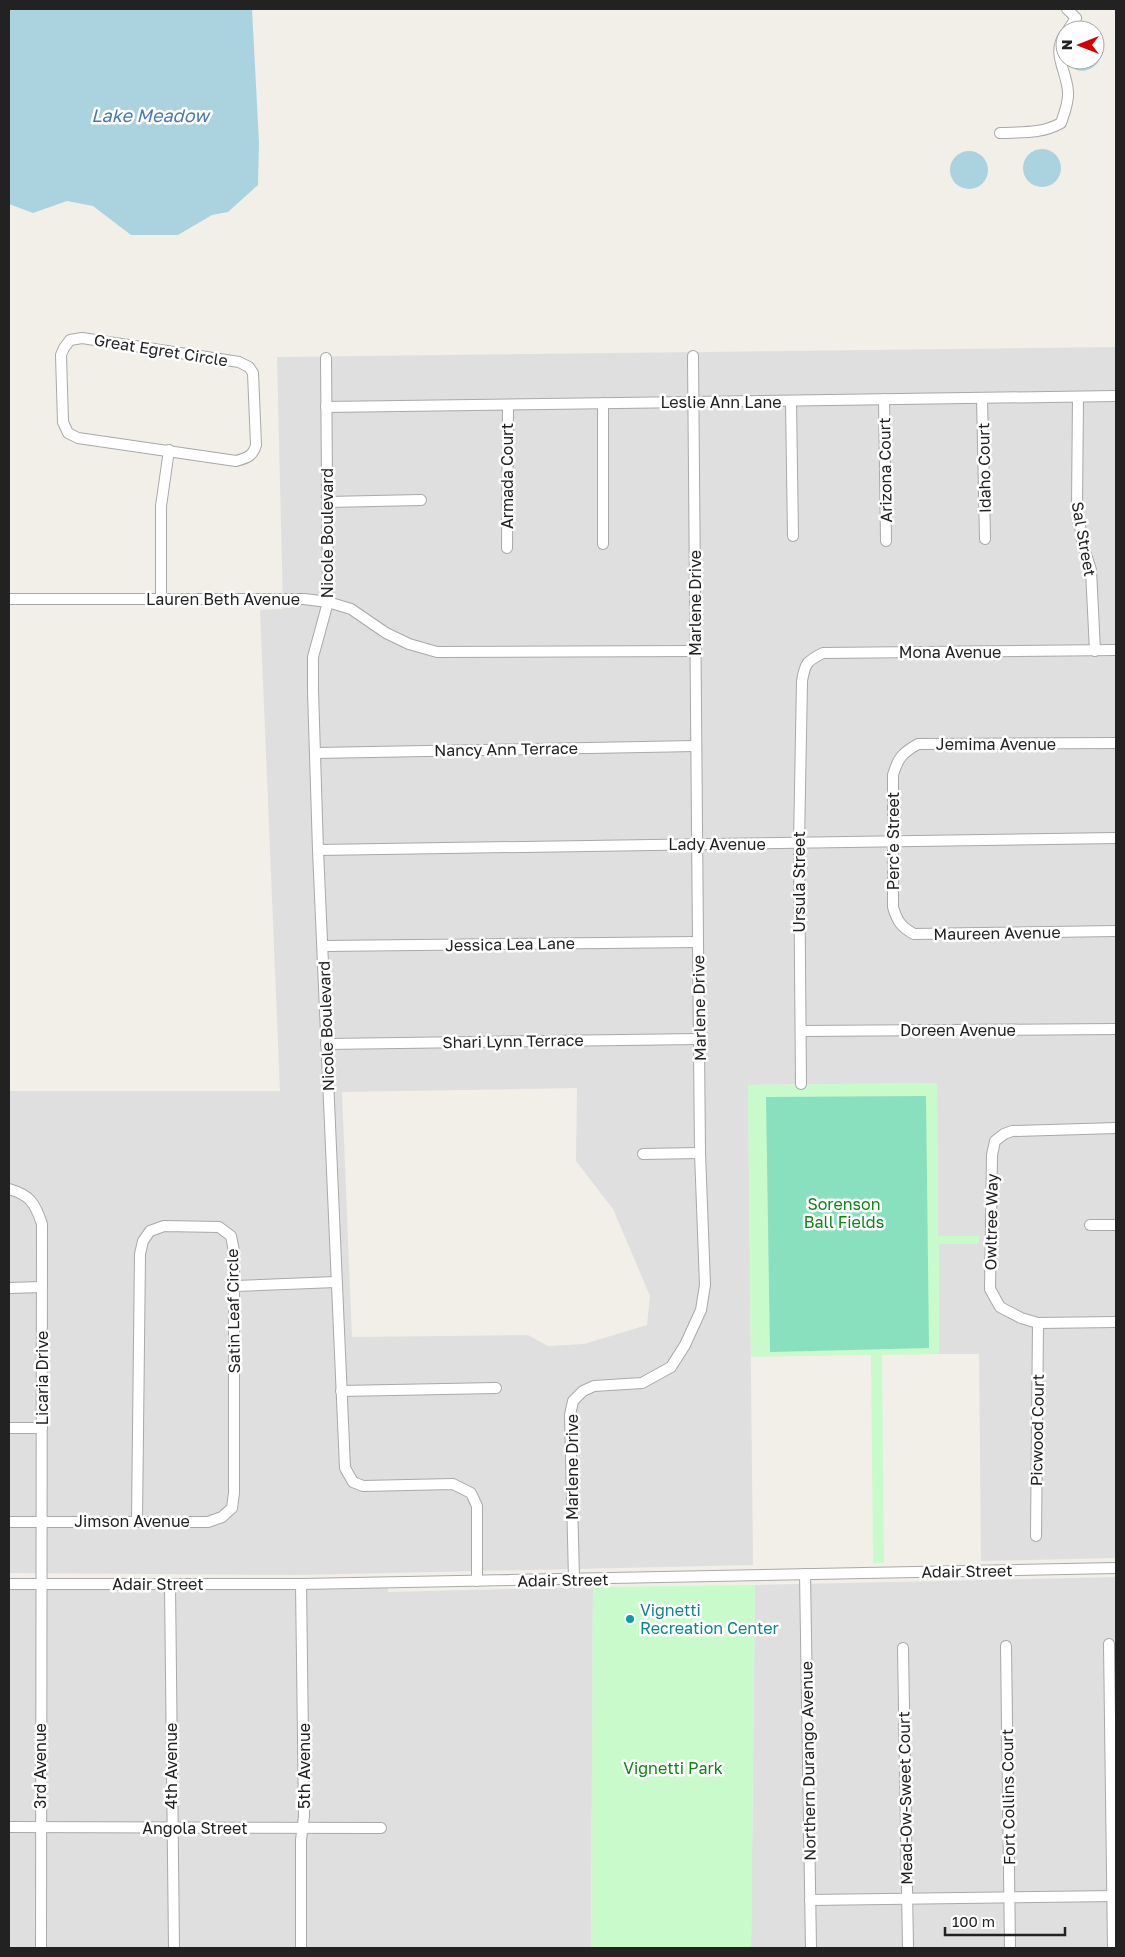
<svg xmlns="http://www.w3.org/2000/svg" width="1125" height="1957" viewBox="0 0 1125 1957" font-family="'Golos Text',sans-serif">
<style>
.residential{fill:#e0dfdf;fill-rule:evenodd}
.park{fill:#c8facc}
.pitch{fill:#88e0be}
.water{fill:#aad3df}
.lines{fill:none;stroke-linecap:round;stroke-linejoin:round}
.minor-casing{stroke:#a9a9a9;stroke-width:12}
.minor{stroke:#fff;stroke-width:10}
.culture-dot{fill:#0f9aa8;stroke:#fff;stroke-width:2}
.labels{text-anchor:middle;stroke-width:5;stroke-linejoin:round;paint-order:stroke}
.street-label{font-size:16px;fill:#222;stroke:#fff}
.park-label{font-size:16px;fill:#0c8416;stroke:#fff}
.culture-label{font-size:16px;fill:#0d838f;stroke:#fff;text-anchor:start}
.water-label{font-size:18px;font-style:italic;fill:#4a7aab;stroke:#fff}
</style>
<rect width="100%" height="100%" fill="#f2efe9"/>
<g class="residential">
<path d="M1116 347V1558L981 1561 979 1354H939V1243L979 1244V1237L938 1236 937 1083 748 1085 753 1565 298 1575 9 1573V1091H280L260 610 283 609 277 357ZM577 1088 576 1161 613 1209 650 1296 647 1325 584 1344 548 1346 528 1335 352 1337 342 1092Z"/>
<polygon points="1116,1577 1116,1948 751,1948 755,1585"/>
<polygon points="9,1582 388,1583 388,1592 593,1587 591,1948 9,1948"/>
</g>
<g class="park">
<polygon points="937,1083 938,1236 979,1236 979,1244 939,1244 939,1354 882,1355 884,1563 873,1563 871,1355 751,1357 748,1085"/>
<polygon points="755,1585 751,1948 591,1948 593,1587"/>
</g>
<polygon class="pitch" points="926,1096 929,1348 770,1352 766,1097"/>
<g class="water">
<polygon points="9,9 252,9 259,143 258,185 228,212 212,215 178,235 131,235 93,206 67,201 33,213 9,204"/>
<path d="M1095 37C1117 60 1079 86 1066 60H1095Z"/>
<circle cx="1042" cy="168" r="19"/>
<circle cx="969" cy="170" r="19"/>
</g>
<g class="lines">
<defs>
<g id="minor">
<polyline points="1067,9 1076,18 1068,30"/>
<path d="M1000 133C1021 132 1042 134 1061 123 1064 114 1069 102 1068 92 1067 71 1051 53 1065 34"/>
<path d="M82 338 239 362 249 367 253 373 256 445C253 456 247 458 236 461L78 438 68 433 63 422 61 355 64 348 70 340Z"/>
<polyline points="326,358 328,602 313,657 313,691 318,850 345,1468 353,1482 363,1486 453,1484 471,1493 477,1506 477,1581"/>
<polyline points="1078,397 1077,506 1083,545 1091,570 1095,651"/>
<polyline points="982,398 985,539"/>
<polyline points="884,399 886,541"/>
<polyline points="791,402 793,536"/>
<polyline points="603,403 603,544"/>
<polyline points="326,407 1116,396"/>
<polyline points="327,502 421,500"/>
<polyline points="507,548 508,405"/>
<polyline points="9,599 304,599 328,602 351,609 386,633 409,644 437,652 695,651"/>
<polyline points="161,599 161,506 169,450"/>
<path d="M1116 743 918 744C902 753 898 758 893 775V907C897 921 901 927 914 934L1116 931"/>
<polyline points="315,753 696,746"/>
<polyline points="318,850 1116,838"/>
<polyline points="323,946 698,942"/>
<polyline points="801,1031 1116,1029"/>
<polyline points="326,1044 699,1039"/>
<path d="M801 1084 799 843 802 681C805 663 807 661 823 653L1116 650"/>
<polyline points="1116,1128 1012,1131 1004,1134 995,1141 992,1155 990,1289 1000,1307 1021,1318 1038,1323 1116,1322"/>
<polyline points="643,1154 700,1153"/>
<path d="M9 1189C30 1195 35 1203 42 1224L41 1948"/>
<polyline points="1090,1225 1116,1225"/>
<polyline points="235,1286 336,1282"/>
<polyline points="9,1288 42,1287"/>
<polyline points="341,1391 496,1388"/>
<polyline points="9,1428 42,1428"/>
<polyline points="9,1522 208,1522 222,1517 232,1508 234,1493 234,1251 231,1236 219,1227 164,1226 150,1231 143,1241 140,1254 137,1520"/>
<polyline points="1036,1536 1038,1323"/>
<polyline points="805,1574 811,1948"/>
<polyline points="574,1579 570,1415 573,1401 583,1391 594,1386 642,1383 671,1367 685,1345 701,1310 705,1285 700,1153 698,942 693,356"/>
<polyline points="9,1584 301,1584 1116,1568"/>
<polyline points="170,1584 174,1948"/>
<polyline points="301,1584 304,1816 301,1840 301,1948"/>
<polyline points="1109,1644 1113,1948"/>
<polyline points="1006,1646 1010,1948"/>
<polyline points="903,1648 908,1948"/>
<polyline points="9,1827 381,1828"/>
<polyline points="810,1900 1116,1896"/>
</g>
</defs>
<use href="#minor" class="minor-casing"/>
<use href="#minor" class="minor"/>
</g>
<circle class="culture-dot" cx="630" cy="1619" r="5"/>
<g class="labels">
<g class="street-label">
<text transform="translate(161 350) rotate(9)" y="6">Great Egret Circle</text>
<text x="721" y="408">Leslie Ann Lane</text>
<text transform="translate(984 468) rotate(-91)" y="6">Idaho Court</text>
<text transform="translate(885 470) rotate(-91)" y="6">Arizona Court</text>
<text transform="translate(507 476) rotate(-90)" y="6">Armada Court</text>
<text transform="translate(327 533) rotate(-90)" y="6">Nicole Boulevard</text>
<text transform="translate(1084 539) rotate(80)" y="6">Sal Street</text>
<text x="223" y="605">Lauren Beth Avenue</text>
<text transform="translate(695 603) rotate(-90)" y="6">Marlene Drive</text>
<text x="950" y="658">Mona Avenue</text>
<text x="996" y="750">Jemima Avenue</text>
<text transform="translate(506 749) rotate(-1)" y="6">Nancy Ann Terrace</text>
<text transform="translate(893 841) rotate(-90)" y="6">Perc'e Street</text>
<text x="717" y="850">Lady Avenue</text>
<text transform="translate(799 882) rotate(-90)" y="6">Ursula Street</text>
<text transform="translate(997 933) rotate(-1)" y="6">Maureen Avenue</text>
<text transform="translate(510 944) rotate(-1)" y="6">Jessica Lea Lane</text>
<text transform="translate(699 1008) rotate(-91)" y="6">Marlene Drive</text>
<text transform="translate(326 1026) rotate(-92)" y="6">Nicole Boulevard</text>
<text x="958" y="1036">Doreen Avenue</text>
<text transform="translate(513 1041) rotate(-1)" y="6">Shari Lynn Terrace</text>
<text transform="translate(991 1222) rotate(-89)" y="6">Owltree Way</text>
<text transform="translate(233 1311) rotate(-91)" y="6">Satin Leaf Circle</text>
<text transform="translate(42 1378) rotate(-90)" y="6">Licaria Drive</text>
<text transform="translate(1037 1430) rotate(-89)" y="6">Picwood Court</text>
<text transform="translate(572 1467) rotate(-90)" y="6">Marlene Drive</text>
<text x="132" y="1527">Jimson Avenue</text>
<text transform="translate(967 1571) rotate(-1)" y="6">Adair Street</text>
<text transform="translate(563 1580) rotate(-1)" y="6">Adair Street</text>
<text x="158" y="1590">Adair Street</text>
<text transform="translate(808 1761) rotate(-91)" y="6">Northern Durango Avenue</text>
<text transform="translate(40 1766) rotate(-90)" y="6">3rd Avenue</text>
<text transform="translate(171 1766) rotate(-90)" y="6">4th Avenue</text>
<text transform="translate(304 1766) rotate(-90)" y="6">5th Avenue</text>
<text transform="translate(1008 1797) rotate(-91)" y="6">Fort Collins Court</text>
<text transform="translate(905 1798) rotate(-91)" y="6">Mead-Ow-Sweet Court</text>
<text x="195" y="1834">Angola Street</text>
</g>
<g class="park-label">
<text x="844" y="1210">Sorenson<tspan x="844" dy="18">Ball Fields</tspan></text>
<text x="673" y="1774">Vignetti Park</text>
</g>
<g class="culture-label">
<text x="640" y="1616">Vignetti<tspan x="640" dy="18">Recreation Center</tspan></text>
</g>
<g class="water-label">
<text x="150" y="122">Lake Meadow</text>
</g>
</g>
<rect width="1125" height="1957" fill="none" stroke="#222222" stroke-width="20"/>
<g transform="translate(1080 45) rotate(270)"><circle r="24" fill="#ffffff" stroke="#a7a7a7"/>
<path d="M0-4L9 19L0 12L-9 19Z" fill="#d40000"/>
<text y="-8" font-size="14" font-weight="bold" text-anchor="middle" fill="#222222">N</text>
</g>
<path d="M945 1927v8h120v-8" fill="none" stroke="#222222" stroke-width="2.5"/>
<text x="952" y="1927" font-size="15" fill="#222222" stroke="#ffffff" stroke-width="4" paint-order="stroke">100 m</text>
</svg>
